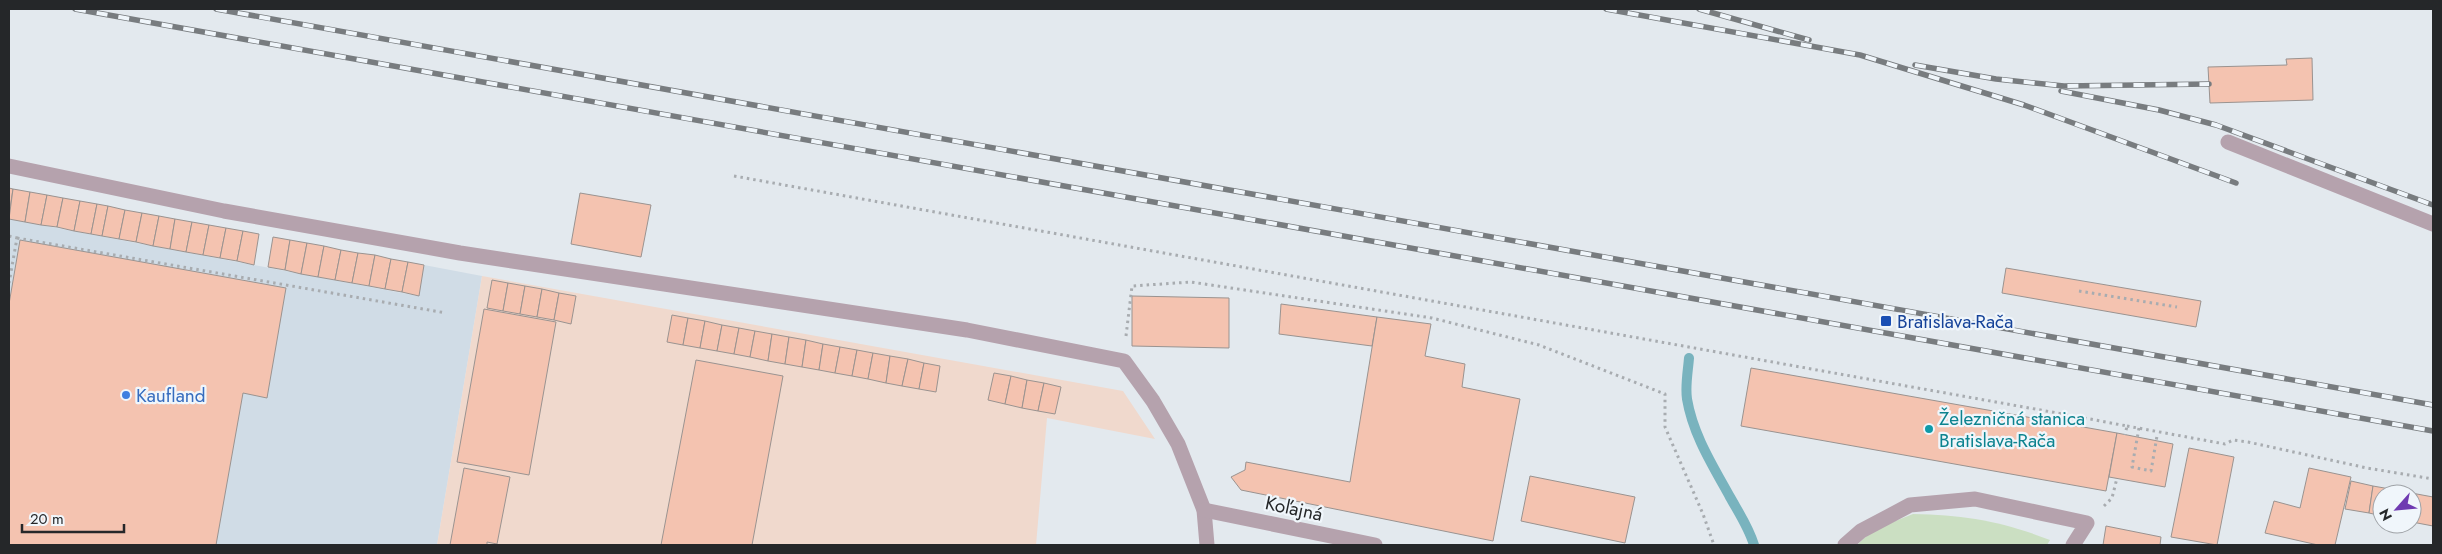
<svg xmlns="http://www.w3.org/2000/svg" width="2442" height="554" viewBox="0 0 2442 554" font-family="Jost,sans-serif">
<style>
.built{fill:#d0dce6}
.industrial{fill:#f0d9cd}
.green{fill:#cbdfc2}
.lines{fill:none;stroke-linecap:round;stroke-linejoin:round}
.stream{stroke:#79b3be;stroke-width:10}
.building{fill:#f4c3b0;stroke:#9a9390}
.path{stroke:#a8acb0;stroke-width:3;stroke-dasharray:2.5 4;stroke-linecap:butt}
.minor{stroke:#b5a2ad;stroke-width:15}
.rail-casing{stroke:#787c7f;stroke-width:5.5}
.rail{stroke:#f0f6fb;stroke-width:4;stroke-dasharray:11;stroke-linecap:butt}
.transit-dot{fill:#1a4fb4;stroke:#f0f6fb;stroke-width:2}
.shop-dot{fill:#3f7fe0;stroke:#f0f6fb;stroke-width:2}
.culture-dot{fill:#0f9aa8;stroke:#f0f6fb;stroke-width:2}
.labels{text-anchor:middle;stroke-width:4.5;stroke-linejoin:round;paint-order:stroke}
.transit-label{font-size:19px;fill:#164399;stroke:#f0f6fb;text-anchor:start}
.shop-label{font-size:19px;fill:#366cbe;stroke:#f0f6fb;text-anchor:start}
.culture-label{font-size:19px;fill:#0d838f;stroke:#f0f6fb;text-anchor:start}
.street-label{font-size:19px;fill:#252729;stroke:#f0f6fb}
</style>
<rect width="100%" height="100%" fill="#e3e9ee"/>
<polygon class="built" points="9,219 418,296 424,265 482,276 437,545 9,545"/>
<polygon class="industrial" points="482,276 1123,391 1155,439 1047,418 1036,545 437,545"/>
<path class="green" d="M1913 514C1965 515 2001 521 2050 540L2047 545H1857L1873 530Z"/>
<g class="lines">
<path class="stream" d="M1689 358C1688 371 1685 386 1687 399 1693 435 1713 466 1730 497 1739 513 1749 528 1754 545"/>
</g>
<g class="building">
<polygon points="2312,58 2313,100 2210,103 2208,67 2287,65 2286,59"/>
<polygon points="9,188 13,189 9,215"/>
<polygon points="13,189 30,192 25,222 9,219"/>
<polygon points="30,192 47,195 41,225 25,222"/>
<polygon points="580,193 651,205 641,257 571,244"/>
<polygon points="47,195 63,198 57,227 41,225"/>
<polygon points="63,198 80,201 74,231 57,227"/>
<polygon points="80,201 97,204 91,234 74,231"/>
<polygon points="97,204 108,206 102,236 91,234"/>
<polygon points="108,206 125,210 119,239 102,236"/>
<polygon points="125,210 142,213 136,242 119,239"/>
<polygon points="142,213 159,216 153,246 136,242"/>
<polygon points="159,216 175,219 170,249 153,246"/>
<polygon points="175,219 192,222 186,252 170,249"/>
<polygon points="192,222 209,225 203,255 186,252"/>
<polygon points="209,225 226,228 220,258 203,255"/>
<polygon points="226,228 243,231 237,261 220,258"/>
<polygon points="243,231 259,234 254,265 237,261"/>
<polygon points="273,237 290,240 285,270 268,267"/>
<polygon points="20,240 286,288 267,398 243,393 216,545 9,545 9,304"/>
<polygon points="290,240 307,243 301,274 285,270"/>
<polygon points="307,243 324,246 318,277 301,274"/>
<polygon points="324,246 341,250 335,280 318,277"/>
<polygon points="341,250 358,253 352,283 335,280"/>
<polygon points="358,253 375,255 369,286 352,283"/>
<polygon points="375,255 391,259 385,289 369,286"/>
<polygon points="391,259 408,262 402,292 385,289"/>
<polygon points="408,262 424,265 419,296 402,292"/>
<polygon points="2006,268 2201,301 2196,327 2002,293"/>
<polygon points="492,280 508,283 503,311 487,308"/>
<polygon points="508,283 525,286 520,314 503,311"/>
<polygon points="525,286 542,289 537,317 520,314"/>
<polygon points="542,289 559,293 554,320 537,317"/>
<polygon points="559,293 576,296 571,324 554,320"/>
<polygon points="1132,296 1229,298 1229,348 1132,346"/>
<polygon points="1281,304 1377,317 1372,346 1279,334"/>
<polygon points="484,309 556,322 529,475 457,462"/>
<polygon points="672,315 688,318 683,345 667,342"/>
<polygon points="1377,317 1431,324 1425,356 1465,364 1462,387 1520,399 1493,541 1241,490 1231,477 1245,470 1246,462 1350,482"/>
<polygon points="688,318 705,321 700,348 683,345"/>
<polygon points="705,321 722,325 717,351 700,348"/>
<polygon points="722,325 739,328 734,354 717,351"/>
<polygon points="739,328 755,331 750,357 734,354"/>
<polygon points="755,331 772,334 768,361 750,357"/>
<polygon points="772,334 789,337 785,364 768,361"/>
<polygon points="789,337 806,340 802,367 785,364"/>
<polygon points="806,340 823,344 819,370 802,367"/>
<polygon points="823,344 840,347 835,373 819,370"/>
<polygon points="840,347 857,350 852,376 835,373"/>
<polygon points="857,350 873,353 868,379 852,376"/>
<polygon points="873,353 890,356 886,383 868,379"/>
<polygon points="890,356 908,359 902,386 886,383"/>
<polygon points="908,359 924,363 919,389 902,386"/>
<polygon points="696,360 783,376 752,545 661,545"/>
<polygon points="924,363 940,366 936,392 919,389"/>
<polygon points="1751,368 2117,433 2106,491 1741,426"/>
<polygon points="994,373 1011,376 1005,404 988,400"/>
<polygon points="1011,376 1027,380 1022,408 1005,404"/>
<polygon points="1027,380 1044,383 1038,411 1022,408"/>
<polygon points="1044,383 1061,387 1055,414 1038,411"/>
<polygon points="2117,433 2173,444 2165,487 2109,477"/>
<polygon points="2189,448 2234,457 2217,545 2171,537"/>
<polygon points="464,468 510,477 497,544 487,542 487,545 450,545"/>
<polygon points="2309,468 2351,477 2335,545 2318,545 2265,533 2274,501 2300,508"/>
<polygon points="1530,476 1635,497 1625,543 1521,521"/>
<polygon points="2351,481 2373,486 2369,513 2345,509"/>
<polygon points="2373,486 2390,489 2389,494 2382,494 2382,516 2369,513"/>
<polygon points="2390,489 2433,497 2433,526 2412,522 2412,494 2389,494"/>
<polygon points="2106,526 2161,537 2160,545 2103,545"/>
</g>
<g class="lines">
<g class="path">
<polyline points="734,176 2074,416 2127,426 2125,435"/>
<polyline points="9,236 17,238 9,283"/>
<polyline points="17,238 446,313"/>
<polyline points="2079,291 2177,307"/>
<polyline points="1126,336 1132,286 1191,282 1432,318 1539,345 1665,394 1665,427 1703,514 1714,545"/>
<polyline points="2127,426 2225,444 2233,440 2248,442 2367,468 2433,479"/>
<polyline points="2139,428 2132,467 2151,471 2157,436"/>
<polyline points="2104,506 2112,498 2117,478"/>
</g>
<g class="minor">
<polyline points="2228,142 2433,224"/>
<polyline points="9,166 224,211 460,253 967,330 1124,361 1153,401 1178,444 1204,510 1207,545"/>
<polyline points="1204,510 1375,545"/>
<polyline points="1845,545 1861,531 1910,505 1975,499 2087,523 2073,545"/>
</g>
<defs>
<g id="rail">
<polyline points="75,9 2433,431"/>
<polyline points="216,9 2433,405"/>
<polyline points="1606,9 1860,55 2024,105 2236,183"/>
<polyline points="1699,9 1809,40"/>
<polyline points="1915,65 1996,79 2064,86 2209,84"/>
<polyline points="2061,91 2159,110 2216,125 2433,205"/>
</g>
</defs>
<use href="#rail" class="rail-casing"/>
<use href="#rail" class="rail"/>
</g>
<rect class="transit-dot" x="1880" y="315" width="12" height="12" rx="2.5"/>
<circle class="shop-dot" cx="126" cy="395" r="5"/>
<circle class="culture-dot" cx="1929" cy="429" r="5"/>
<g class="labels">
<g class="transit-label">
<text x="1897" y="328">Bratislava-Rača</text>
</g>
<g class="shop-label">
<text x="136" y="402">Kaufland</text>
</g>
<g class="culture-label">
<text x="1939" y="425">Železničná stanica<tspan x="1939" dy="22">Bratislava-Rača</tspan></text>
</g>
<g class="street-label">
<text transform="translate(1294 508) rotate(12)" y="7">Koľajná</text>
</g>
</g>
<rect width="2442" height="554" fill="none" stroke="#252729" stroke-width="20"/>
<g transform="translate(2397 509) rotate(243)"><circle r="24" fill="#f0f6fb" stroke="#9fa3a7"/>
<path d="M0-4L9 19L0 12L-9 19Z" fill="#6f3ab1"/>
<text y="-8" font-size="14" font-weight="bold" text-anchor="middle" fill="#252729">N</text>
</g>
<path d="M22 524v8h102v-8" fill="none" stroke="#252729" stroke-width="2.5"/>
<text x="30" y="524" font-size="15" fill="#252729" stroke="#f0f6fb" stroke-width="4" paint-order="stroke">20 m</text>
</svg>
